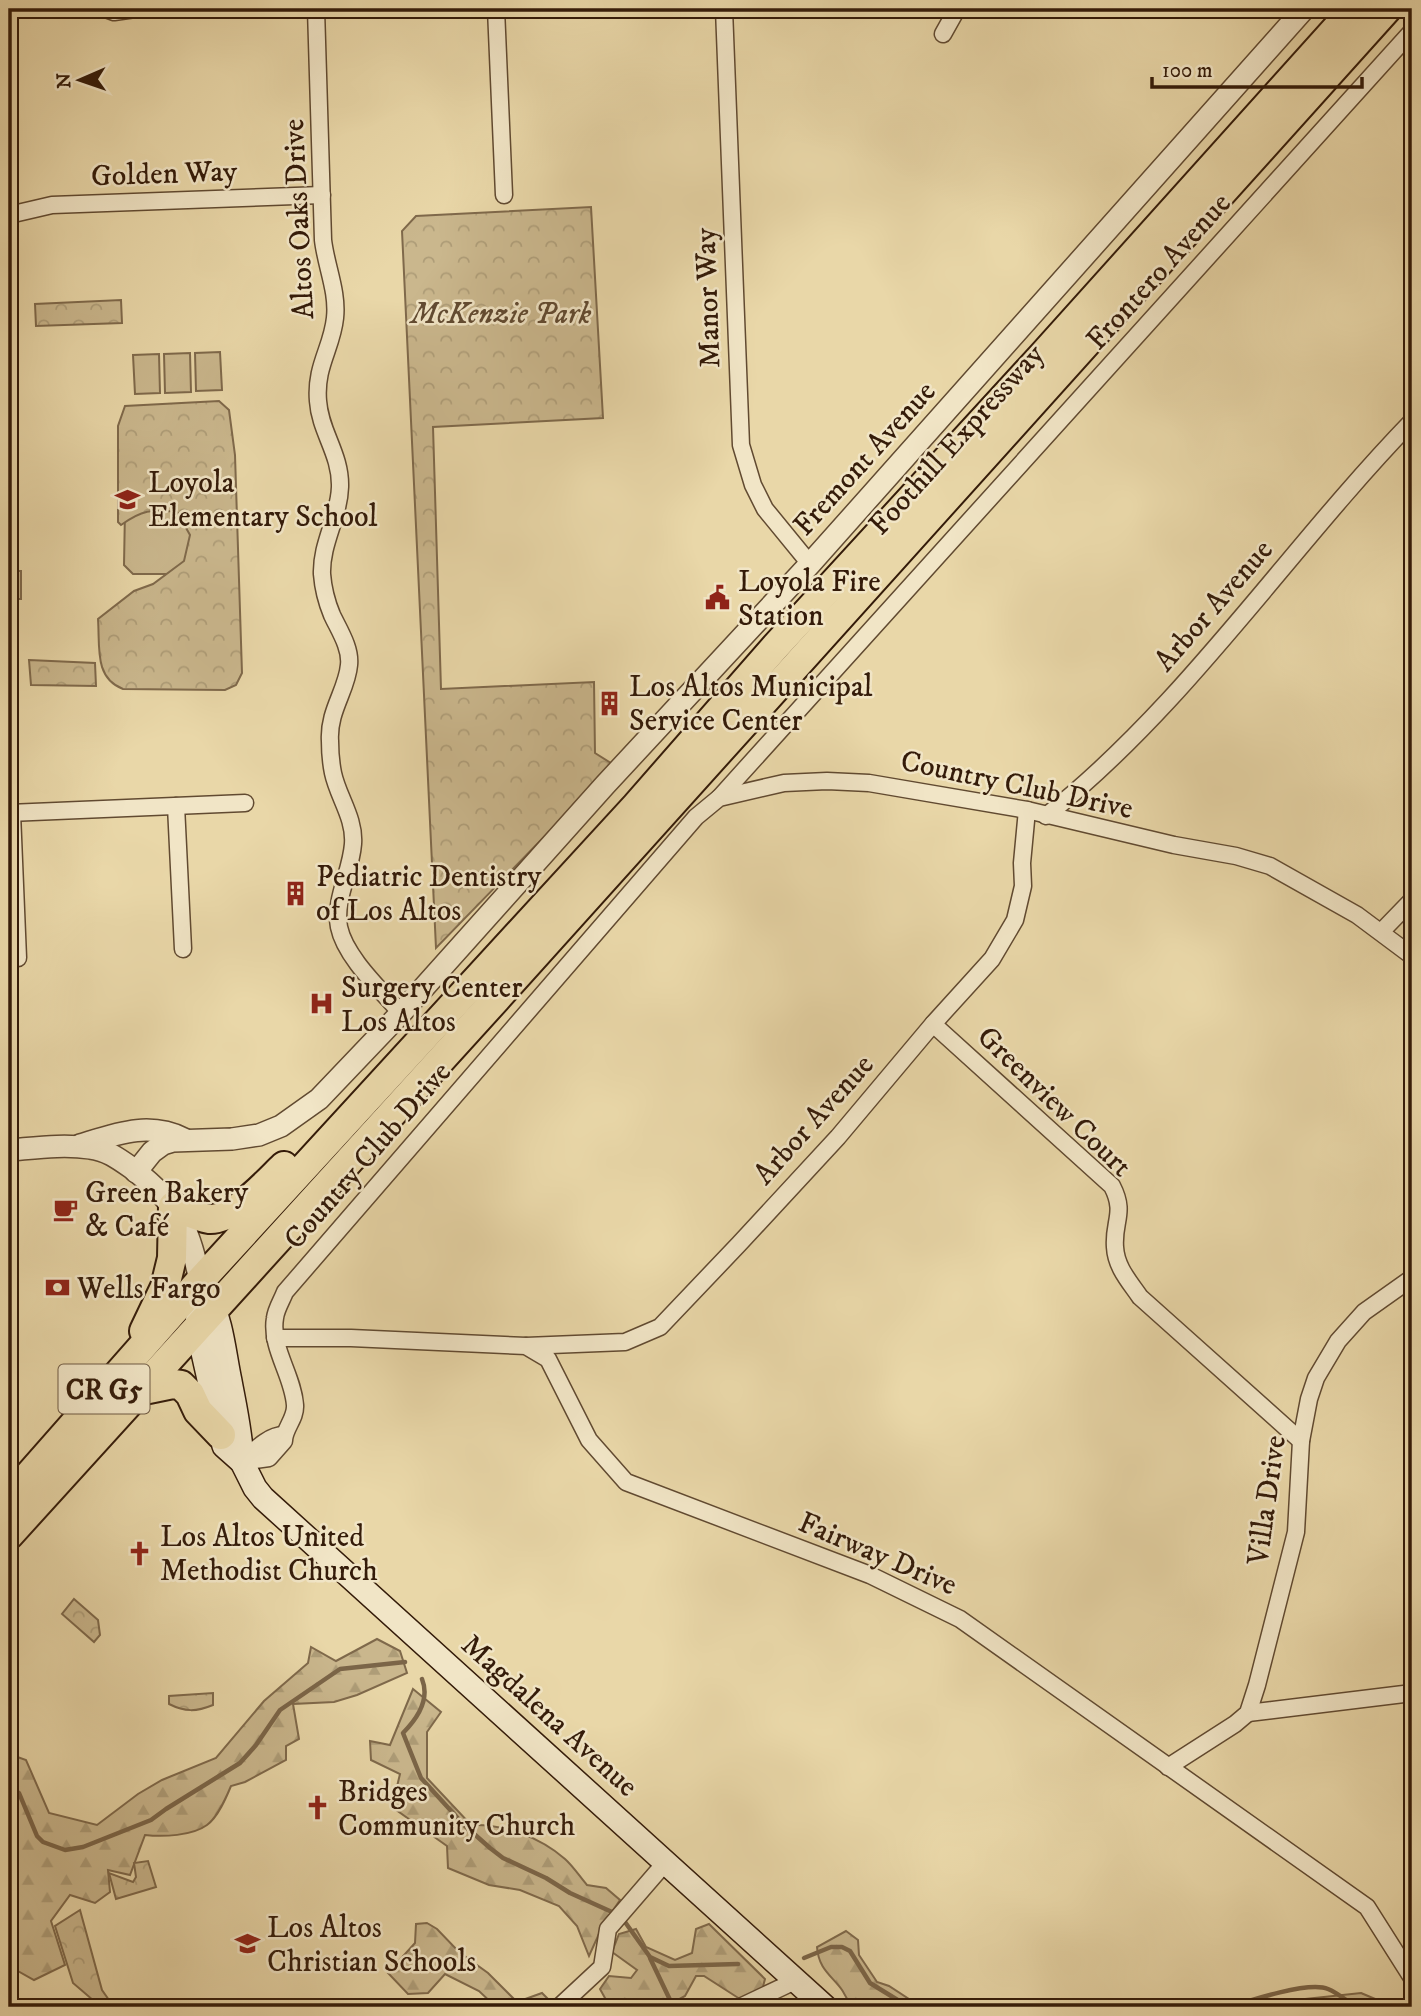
<svg xmlns="http://www.w3.org/2000/svg" width="1421" height="2016" viewBox="0 0 1421 2016" font-family="'IM FELL DW Pica',serif">
<style>
.green{fill:#cab78d;stroke:#7f694b;stroke-width:2}
.forest{fill:url(#forest-firs);stroke:#7f694b;stroke-width:2}
.park{fill:url(#park-crowns);stroke:#7f694b;stroke-width:2}
.lines{fill:none;stroke-linecap:round;stroke-linejoin:round}
.stream{stroke:#7b6548;stroke-width:4.5}
.minor-casing{stroke:#614a31;stroke-width:19}
.tertiary-casing{stroke:#614a31;stroke-width:24}
.secondary-casing{stroke:#341b09;stroke-width:26}
.trunk-casing{stroke:#341b09;stroke-width:32}
.minor{stroke:#f1e5c6;stroke-width:16}
.tertiary{stroke:#f1e5c6;stroke-width:21}
.secondary{stroke:#f1e5c6;stroke-width:23}
.trunk{stroke:#e9d7a8;stroke-width:28}
.labels{text-anchor:middle;stroke-width:5;stroke-linejoin:round;paint-order:stroke}
.shield{fill:#f1e5c6;stroke:#6d5842;stroke-width:2}
.shield-label{font-size:28px;font-weight:bold;fill:#341b09}
.street-label{font-size:30px;fill:#341b09;stroke:#f1e5c6}
.park-label{font-size:30px;font-style:italic;fill:#614a31;stroke:#f1e5c6}
.poi-label{font-size:30px;fill:#341b09;stroke:#f1e5c6;text-anchor:start}
</style>
<defs>
<pattern id="forest-firs" width="22" height="20" patternUnits="userSpaceOnUse" patternTransform="scale(1.75)"><rect width="22" height="20" fill="#cab78d"/><path d="M5 1l3.5 6h-7zM16 11l3.5 6h-7z" fill="#ae9d78"/></pattern>
<pattern id="park-crowns" width="20" height="18" patternUnits="userSpaceOnUse" patternTransform="scale(1.75)"><rect width="20" height="18" fill="#cab78d"/><path d="M2 6a3 3 0 1 1 6 0M12 15a3 3 0 1 1 6 0" fill="none" stroke="#ae9d78"/></pattern>
</defs>
<rect width="100%" height="100%" fill="#e9d7a8"/>
<filter id="stains"><feTurbulence type="fractalNoise" baseFrequency=".00286" numOctaves="4"/><feColorMatrix values="0 0 0 0 .2 0 0 0 0 .09 0 0 0 0 .02 0 0 0 .5 -.17"/></filter>
<radialGradient id="worn" r=".72"><stop offset=".6" stop-color="#630" stop-opacity="0"/><stop offset="1" stop-color="#630" stop-opacity=".3"/></radialGradient>
<g class="green">
<polygon points="220,352 222,390 196,391 195,353"/>
<polygon points="190,353 191,392 165,393 164,354"/>
<polygon points="159,354 160,393 135,394 133,355"/>
<polygon points="193,503 187,574 133,574 124,565 125,510"/>
<rect x="9" y="571" width="12" height="28"/>
<polygon points="1361,1993 1394,2007 1231,2007"/>
</g>
<g class="forest">
<path d="M377 1639 400 1651 407 1673 357 1695 334 1702 293 1704 299 1739 286 1746V1760L245 1782 231 1786C226 1798 218 1817 207 1825 192 1836 163 1837 145 1835L130 1875 108 1870 110 1892 95 1903 70 1895 51 1921 65 1965 34 1980 9 1966V1856L18 1843 9 1825V1754L26 1760 49 1813 97 1825 138 1794 162 1780 216 1758 264 1701 308 1663 311 1647 336 1661Z"/>
<path d="M413 1689 441 1712 427 1732V1778L471 1825C504 1824 540 1837 565 1859 573 1866 580 1877 587 1885L606 1888 620 1900 603 1925 589 1956 577 1926 559 1906 520 1890 489 1885 448 1868 447 1846 392 1807 400 1774 371 1760 370 1741 390 1745Z"/>
<polygon points="427,1923 437,1929 459,1952 488,1973 517,2002 542,1993 553,2004 550,2007 496,2007 479,1991 445,1974 428,1993 408,1994 388,1973 415,1943 416,1924"/>
<polygon points="709,1924 765,1979 761,1994 743,2001 704,1976 696,1976 685,1996 665,2007 610,2007 600,1989 609,1976 631,1978 637,1970 612,1952 619,1934 636,1929 646,1947 675,1960 692,1953 696,1929"/>
<path d="M846 1931 858 1940 859 1955 877 1982 889 1986 912 2001V2007H850C842 1978 819 1977 817 1947Z"/>
</g>
<g class="park">
<polygon points="591,207 603,418 433,427 441,689 594,682 595,753 614,765 436,948 402,231 416,216"/>
<polygon points="121,300 122,323 36,326 35,304"/>
<path d="M219 401 229 410 235 455 242 673 236 685 225 690 123 689C94 678 100 647 98 619L134 591 153 584 184 561 190 535 177 512C151 509 142 510 121 525L118 522V426L125 406Z"/>
<polygon points="29,660 95,663 96,686 31,685"/>
<polygon points="74,1599 98,1620 100,1635 94,1642 62,1614"/>
<path d="M213 1693V1705C196 1712 185 1712 169 1704V1696Z"/>
<polygon points="148,1861 156,1887 116,1899 109,1873 133,1882 136,1877 134,1863"/>
<polygon points="80,1910 102,1990 109,2000 101,2007 73,1983 55,1926"/>
</g>
<g class="lines">
<g class="stream">
<path d="M422 1679C430 1699 417 1719 403 1733L421 1778 464 1825 490 1848 503 1858 546 1878 570 1893 612 1912"/>
<polyline points="9,1786 19,1793 37,1836 43,1842 65,1850 83,1847 151,1820 166,1809 240,1763 256,1745 280,1710 340,1669 405,1662"/>
<polyline points="625,1922 650,1957 669,1966 738,1964"/>
<polyline points="650,1958 671,2002"/>
<polyline points="804,1958 831,1947 842,1947 850,1951 870,1983 909,2007"/>
<path d="M1231 2007C1251 2000 1309 1981 1328 1989 1338 1993 1347 2001 1356 2007"/>
</g>
<defs>
<g id="minor">
<polyline points="106,9 114,12 135,9"/>
<path d="M316 9 323 240C326 266 338 292 335 318 332 348 315 366 318 401 320 432 341 454 340 487 339 518 321 543 322 574 323 587 327 603 332 615 339 630 351 648 349 665 347 690 328 711 330 741 330 752 331 763 333 773 338 797 355 818 353 844 351 872 334 899 339 927 345 957 381 990 401 1013"/>
<polyline points="496,9 504,195"/>
<polyline points="724,9 741,445 753,485 765,509 810,564"/>
<polyline points="943,34 957,9"/>
<polyline points="9,215 52,205 322,195"/>
<polyline points="719,798 1412,31"/>
<polyline points="176,806 183,949"/>
<polyline points="9,813 245,803"/>
<polyline points="12,813 18,958"/>
<path d="M1046 816C1187 704 1288 549 1412 421"/>
<polyline points="1381,932 1412,900"/>
<path d="M933 1024 1112 1186C1126 1213 1113 1221 1115 1247 1116 1267 1129 1281 1140 1297L1301 1441"/>
<polyline points="275,1338 351,1338 526,1346 548,1359 589,1440 626,1482 870,1575 960,1619 1367,1907 1412,1978"/>
<polyline points="526,1346 625,1342 660,1327 739,1244 838,1137 933,1024 992,959 1015,920 1023,886 1022,863 1027,810"/>
<path d="M243 1461C254 1451 268 1435 284 1435"/>
<path d="M242 1462 269 1458 284 1441C284 1428 296 1419 295 1405 293 1375 270 1348 275 1318 276 1309 282 1300 285 1292L696 817 719 798 784 783 827 781 869 783 1027 810 1174 845 1236 856 1270 866 1357 915 1412 956"/>
<polyline points="1248,1713 1412,1693"/>
<polyline points="1168,1767 1235,1724 1248,1713 1257,1685 1296,1532 1301,1441 1309,1399 1316,1378 1338,1341 1364,1312 1412,1278"/>
<polyline points="559,2007 602,1967 608,1929 665,1863"/>
<polyline points="740,2007 795,1981"/>
</g>
<g id="tertiary">
<path d="M80 1145C116 1134 149 1121 184 1139"/>
<path d="M9 1150C35 1148 63 1144 90 1148 107 1150 119 1159 133 1169 178 1204 189 1226 200 1281"/>
<polyline points="136,1172 152,1152 163,1144 173,1141 232,1139 259,1135 281,1126 319,1099 401,1013 605,785 810,564 1304,9"/>
</g>
<g id="secondary">
<path d="M208 1296C222 1321 224 1353 230 1381 235 1408 241 1434 242 1462"/>
<polyline points="198,1314 197,1326 224,1446 242,1462 255,1488 263,1498 825,2007"/>
</g>
<g id="trunk">
<path d="M144 1331 165 1287 172 1258 173 1206C184 1210 197 1217 209 1219 233 1221 267 1182 284 1166"/>
<polyline points="139,1391 173,1384 181,1385 190,1394 198,1411 221,1435"/>
<polyline points="9,1498 200,1281 636,806 776,646 1043,355 1354,9"/>
<polyline points="9,1535 496,999 1387,9"/>
</g>
</defs>
<use href="#minor" class="minor-casing"/>
<use href="#tertiary" class="tertiary-casing"/>
<use href="#secondary" class="secondary-casing"/>
<use href="#trunk" class="trunk-casing"/>
<use href="#minor" class="minor"/>
<use href="#tertiary" class="tertiary"/>
<use href="#secondary" class="secondary"/>
<use href="#trunk" class="trunk"/>
</g>
<defs>
<symbol id="school-bare" viewBox="-9 -9 18 18"><path d="M0-5L7-2L0 1L-7-2ZM-4 1L0 2.5L4 1V4Q0 6-4 4Z" fill="#8f2418" stroke="#f1e5c6" stroke-width="2.5" paint-order="stroke"/></symbol>
<symbol id="civic-bare" viewBox="-9 -9 18 18"><path d="M-.6-6.5H3V-4.5H.6V-3L4-1V1h2V6H-6V1h2V-1L-.6-3ZM-1.2 2.5V6h2.4V2.5Z" fill="#8f2418" stroke="#f1e5c6" stroke-width="2.5" paint-order="stroke"/></symbol>
<symbol id="building-bare" viewBox="-9 -9 18 18"><path d="M-4-6H4V6H1V3H-1V6H-4ZM-2.5-4.3h1.7v1.8h-1.7ZM.8-4.3h1.7v1.8H.8ZM-2.5-1h1.7V.8h-1.7ZM.8-1h1.7V.8H.8Z" fill="#8f2418" stroke="#f1e5c6" stroke-width="2.5" paint-order="stroke"/></symbol>
<symbol id="hospital-bare" viewBox="-9 -9 18 18"><path d="M-5-5h3v3.5h4V-5h3V5h-3V1.5h-4V5h-3Z" fill="#8f2418" stroke="#f1e5c6" stroke-width="2.5" paint-order="stroke"/></symbol>
<symbol id="cafe-bare" viewBox="-9 -9 18 18"><path d="M-5.5-4.5H6V0H3Q3 3.5 0 3.5H-2.5Q-5.5 3.5-5.5 0ZM3-3.2v2h1.7v-2ZM-6 4.5H4V6H-6Z" fill="#8f2418" stroke="#f1e5c6" stroke-width="2.5" paint-order="stroke"/></symbol>
<symbol id="bank-bare" viewBox="-9 -9 18 18"><path d="M-6-4H6V4H-6ZM0-2.3a2.3 2.3 0 1 0 0 4.6a2.3 2.3 0 1 0 0-4.6Z" fill="#8f2418" stroke="#f1e5c6" stroke-width="2.5" paint-order="stroke"/></symbol>
<symbol id="church-bare" viewBox="-9 -9 18 18"><path d="M-1.2-6h2.4v3.5h3.3v2.4h-3.3V6h-2.4V-.1h-3.3v-2.4h3.3Z" fill="#8f2418" stroke="#f1e5c6" stroke-width="2.5" paint-order="stroke"/></symbol>
</defs>
<g fill-rule="evenodd">
<use href="#school-bare" x="110" y="482" width="35" height="35"/>
<use href="#civic-bare" x="700" y="580" width="35" height="35"/>
<use href="#building-bare" x="592" y="686" width="35" height="35"/>
<use href="#building-bare" x="278" y="876" width="35" height="35"/>
<use href="#hospital-bare" x="304" y="986" width="35" height="35"/>
<use href="#cafe-bare" x="48" y="1192" width="35" height="35"/>
<use href="#bank-bare" x="40" y="1270" width="35" height="35"/>
<use href="#church-bare" x="122" y="1536" width="35" height="35"/>
<use href="#church-bare" x="300" y="1790" width="35" height="35"/>
<use href="#school-bare" x="230" y="1926" width="35" height="35"/>
</g>
<g class="labels">
<rect class="shield" x="58.5" y="1364.5" width="91" height="49" rx="5"/>
<g class="shield-label">
<text x="104" y="1399">CR G5</text>
</g>
<g class="street-label">
<text transform="translate(164 173) rotate(-2)" y="10">Golden Way</text>
<text transform="translate(298 219) rotate(-93)" y="10">Altos Oaks Drive</text>
<text transform="translate(1158 271) rotate(-48)" y="10">Frontero Avenue</text>
<text transform="translate(707 298) rotate(-92)" y="10">Manor Way</text>
<text transform="translate(956 439) rotate(-48)" y="10">Foothill Expressway</text>
<text transform="translate(864 458) rotate(-48)" y="10">Fremont Avenue</text>
<text transform="translate(1213 605) rotate(-49)" y="10">Arbor Avenue</text>
<text transform="translate(1017 784) rotate(12)" y="10">Country Club Drive</text>
<text transform="translate(1055 1101) rotate(44)" y="10">Greenview Court</text>
<text transform="translate(813 1119) rotate(-48)" y="10">Arbor Avenue</text>
<text transform="translate(367 1155) rotate(-49)" y="10">Country Club Drive</text>
<text transform="translate(1266 1500) rotate(-82)" y="10">Villa Drive</text>
<text transform="translate(878 1553) rotate(23)" y="10">Fairway Drive</text>
<text transform="translate(550 1715) rotate(42)" y="10">Magdalena Avenue</text>
</g>
<g class="park-label">
<text x="501" y="323">McKenzie Park</text>
</g>
<g class="poi-label">
<text x="148" y="492">Loyola<tspan x="148" dy="34">Elementary School</tspan></text>
<text x="738" y="591">Loyola Fire<tspan x="738" dy="34">Station</tspan></text>
<text x="629" y="696">Los Altos Municipal<tspan x="629" dy="34">Service Center</tspan></text>
<text x="316" y="886">Pediatric Dentistry<tspan x="316" dy="34">of Los Altos</tspan></text>
<text x="341" y="997">Surgery Center<tspan x="341" dy="34">Los Altos</tspan></text>
<text x="85" y="1202">Green Bakery<tspan x="85" dy="34">&amp; Café</tspan></text>
<text x="77" y="1298">Wells Fargo</text>
<text x="160" y="1546">Los Altos United<tspan x="160" dy="34">Methodist Church</tspan></text>
<text x="338" y="1801">Bridges<tspan x="338" dy="34">Community Church</tspan></text>
<text x="267" y="1937">Los Altos<tspan x="267" dy="34">Christian Schools</tspan></text>
</g>
</g>
<rect width="1421" height="2016" fill="none" stroke="#e9d7a8" stroke-width="35"/>
<rect x="10" y="10" width="1400" height="1995" fill="none" stroke="#341b09" stroke-width="3.5"/>
<rect x="18" y="18" width="1386" height="1981" fill="none" stroke="#341b09" stroke-width="2"/>
<g transform="translate(80 80) rotate(268)" stroke="#f1e5c6" stroke-width="5" paint-order="stroke">
<path d="M0-5L12 26L0 18L-12 26Z" fill="#341b09"/>
<text y="-10" font-size="19" font-weight="bold" text-anchor="middle" fill="#341b09">N</text>
</g>
<path d="M1152 77v10h210v-10" fill="none" stroke="#341b09" stroke-width="3.5"/>
<text x="1162" y="77" font-size="21" fill="#341b09" stroke="#f1e5c6" stroke-width="5" paint-order="stroke">100 m</text>
<rect width="100%" height="100%" filter="url(#stains)"/>
<rect width="100%" height="100%" fill="url(#worn)"/>
</svg>
